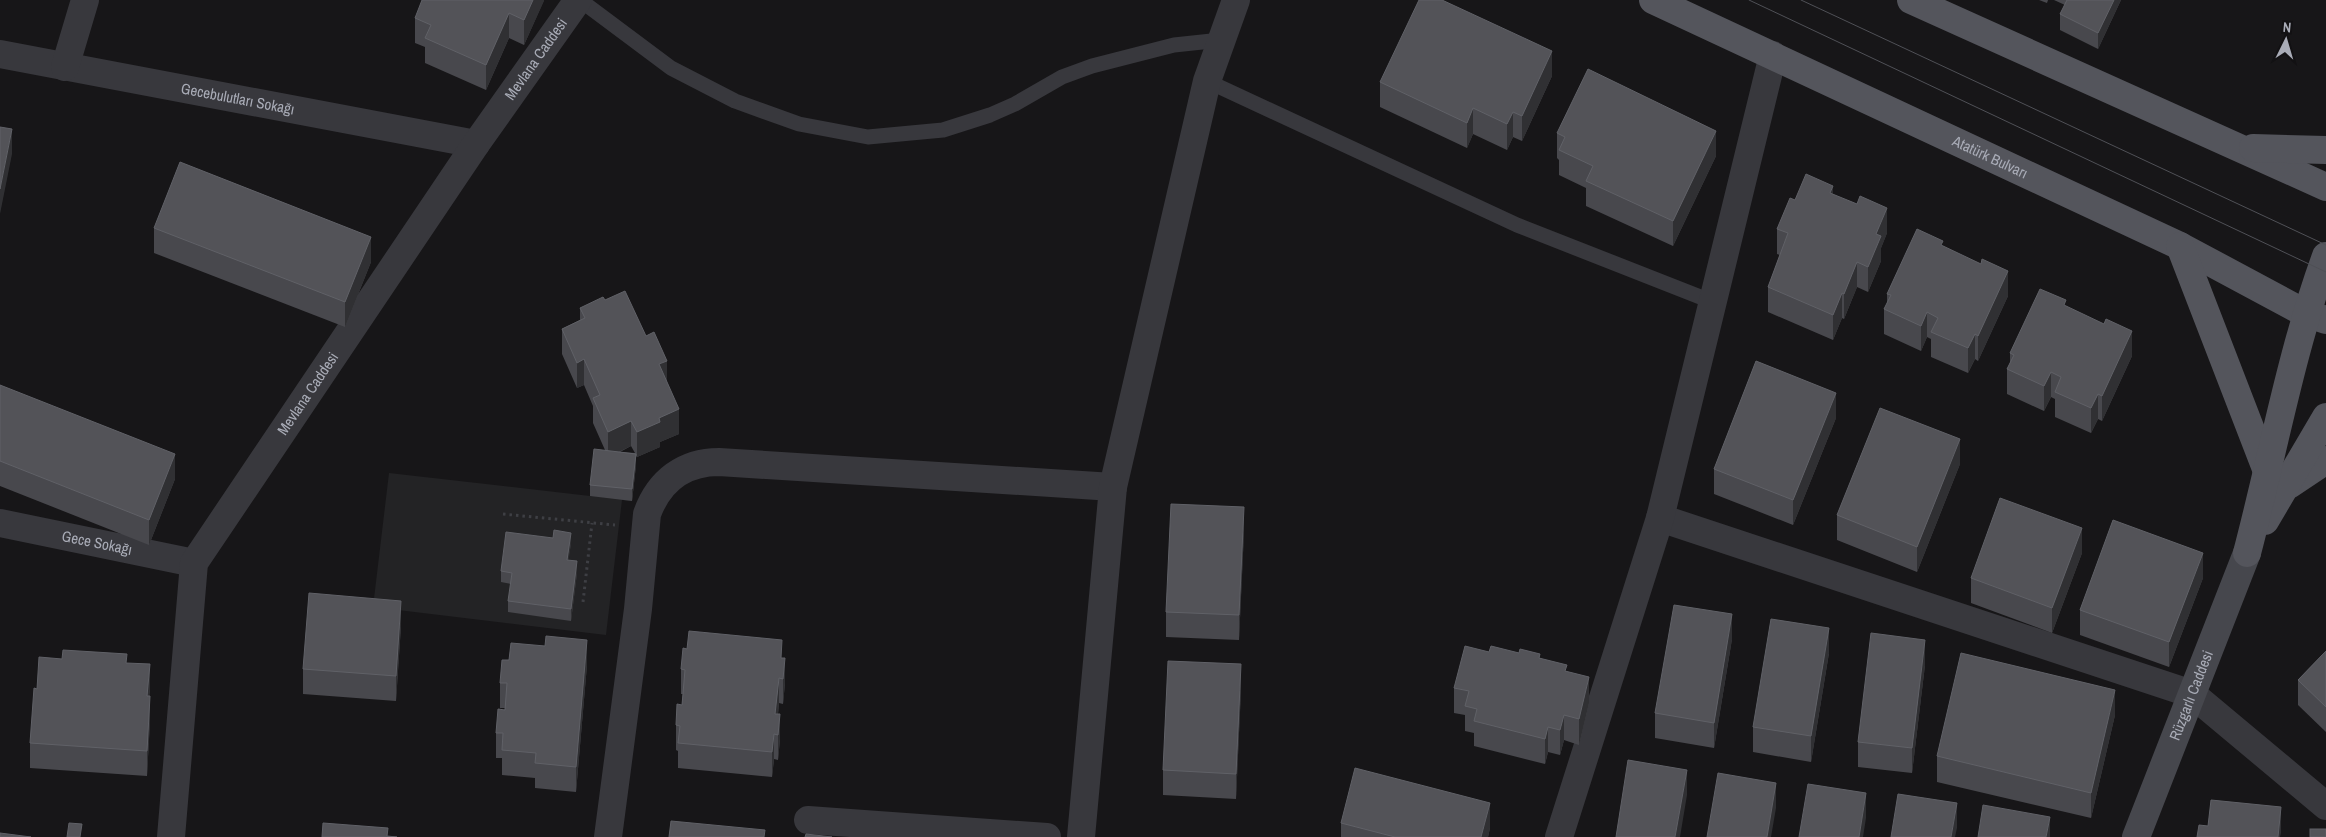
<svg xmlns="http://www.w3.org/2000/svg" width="2326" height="837" viewBox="0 0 2326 837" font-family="'Archivo Narrow',sans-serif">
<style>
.built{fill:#232325}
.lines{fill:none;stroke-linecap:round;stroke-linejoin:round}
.path{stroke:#3e3f44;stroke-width:3;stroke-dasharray:2.5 4;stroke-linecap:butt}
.lane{stroke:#38383d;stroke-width:15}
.street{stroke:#38383d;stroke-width:28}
.secondary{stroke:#46474d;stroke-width:28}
.primary{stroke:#54555c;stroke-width:28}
.tram{stroke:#4f5056;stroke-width:1}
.wall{fill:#48484d;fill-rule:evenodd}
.shaded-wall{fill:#303033}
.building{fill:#535358;stroke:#606167}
.labels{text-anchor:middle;stroke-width:4.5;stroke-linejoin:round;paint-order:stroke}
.street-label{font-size:15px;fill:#a9acb7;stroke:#121113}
</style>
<rect width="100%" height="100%" fill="#171618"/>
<polygon class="built" points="636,465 632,501 622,500 606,635 373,607 389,473 590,496"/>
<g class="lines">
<g class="path">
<polyline points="503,514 615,525"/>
<polyline points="583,602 592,523"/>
</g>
<g class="lane">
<polyline points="580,0 671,68 735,101 799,124 868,137 943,130 990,115 1015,104 1062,77 1092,66 1174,45 1221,40"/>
<polyline points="1207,81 1517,225 1713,302"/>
</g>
<g class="street">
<path id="s1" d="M0 54 476 144"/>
<polyline points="65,67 85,0"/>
<polyline points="1660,518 2192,694 2326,806"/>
<path id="s2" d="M0 523 194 563"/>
<polyline points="808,820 1047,837"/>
<path id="s3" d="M171 837 194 563 476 144 578 0"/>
<path d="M608 837 638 609 647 514C659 481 684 462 719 462L1113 487"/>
<polyline points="1081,837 1113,487 1207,81 1236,0"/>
<polyline points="1559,837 1660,518 1773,55"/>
</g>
<path class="secondary" id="s4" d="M2136 837 2247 553"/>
<g class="primary">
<path id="s5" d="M1653 0 2180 246 2305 313 2326 320"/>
<polyline points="1911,0 2326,187"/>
<polyline points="2253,148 2326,150"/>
<polyline points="2180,246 2268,474"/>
<polyline points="2289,485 2326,460"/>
<polyline points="2265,521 2326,417"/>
<path d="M2247 553C2273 454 2291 352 2326 256"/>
</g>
<g class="tram">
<polyline points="1749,0 2326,272"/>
<polyline points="1801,0 2326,245"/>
</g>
</g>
<g class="wall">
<polygon points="544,0 524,45 509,38 486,90 425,63 425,47 415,43 415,18"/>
<polygon points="2039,0 2048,0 2047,3"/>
<polygon points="2054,0 2121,0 2098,49 2060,30 2060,14 2065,5"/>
<polygon points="1552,76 1522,141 1513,137 1507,150 1473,134 1467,148 1380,107 1380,82"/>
<polygon points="1557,133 1716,156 1673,246 1586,206 1586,188 1559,175 1559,160 1557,158"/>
<polygon points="1833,194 1887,233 1881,248 1881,261 1868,292 1857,287 1844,319 1842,318 1833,340 1768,312 1768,287 1780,255 1777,254 1777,229 1795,200"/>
<polygon points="154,228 371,262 345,327 154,253"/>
<polygon points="1943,246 2008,296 1978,361 1975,359 1968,373 1931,357 1931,339 1927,337 1921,351 1884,334 1884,309 1887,304 1887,294"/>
<path d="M605 300 667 383 679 434 660 442V447L637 457 636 456V465L632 501 590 496V485L605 450 593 423V406L584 385 577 388 562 354V329L580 320V308ZM631 446 635 453 620 452Z"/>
<polygon points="2066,306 2132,356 2102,421 2098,419 2091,433 2055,417 2055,399 2051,397 2044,411 2007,394 2007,369 2010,363 2010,353"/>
<polygon points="0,385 175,479 149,545 0,486"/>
<polygon points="1836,418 1793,525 1714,494 1714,469"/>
<polygon points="1960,464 1917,572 1837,540 1837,515"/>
<polygon points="1244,532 1239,640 1166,637 1166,612"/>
<polygon points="571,544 568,560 577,573 571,621 508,612 508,601 511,584 501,582 501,571"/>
<polygon points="2082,553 2052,633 1971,603 1971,578"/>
<polygon points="2203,578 2169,667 2080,635 2080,610"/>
<polygon points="401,626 396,701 303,694 303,669"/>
<polygon points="1732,639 1714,748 1655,738 1655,713"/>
<polygon points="2326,651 2326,732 2298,705 2298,680"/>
<polygon points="1489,652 1540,658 1567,672 1589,703 1579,745 1564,740 1560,755 1548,752 1545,764 1474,746 1474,733 1465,731 1465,715 1454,713 1454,688"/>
<polygon points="1829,653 1811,762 1753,752 1753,727"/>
<polygon points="782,658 785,683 783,704 779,703 778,714 780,739 778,760 774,759 772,777 678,768 678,751 676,750 676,725 682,705 683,694 681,694 681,669"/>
<polygon points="127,663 150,690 149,696 150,721 147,776 30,768 30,743"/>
<polygon points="587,665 576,792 535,788 535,778 502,775 502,758 496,758 496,733 505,708 500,708 500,683"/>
<polygon points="1925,665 1912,773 1858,767 1858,742"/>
<polygon points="1241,690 1236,799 1163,795 1163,770"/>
<polygon points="2115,715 2091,818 1937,782 1937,756"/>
<polygon points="1341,823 1490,828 1488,837 1341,837"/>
</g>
<g class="shaded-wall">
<polygon points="533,0 544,0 544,1 524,45 524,20"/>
<polygon points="2114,0 2121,0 2098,49 2098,33"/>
<polygon points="509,13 509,38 486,90 486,65"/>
<polygon points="1552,51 1552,76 1522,141 1522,116"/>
<polygon points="1473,108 1473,134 1467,148 1467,123"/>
<polygon points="1513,112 1513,137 1507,150 1507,124"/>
<polygon points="12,129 12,154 0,214 0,189"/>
<polygon points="1716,131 1716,156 1673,246 1673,221"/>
<polygon points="1833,186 1833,211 1830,193"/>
<polygon points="1887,208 1887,233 1881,248 1881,261 1868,292 1868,267 1876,234"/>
<polygon points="371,237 371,262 345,327 345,302"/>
<polygon points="1857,262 1857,287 1844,319 1844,294"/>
<polygon points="2008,271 2008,296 1978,361 1978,336"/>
<polygon points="1842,293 1842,318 1833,340 1833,315"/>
<polygon points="1927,312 1927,337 1921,351 1921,326"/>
<polygon points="2132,331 2132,356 2102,421 2102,396"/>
<polygon points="1975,334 1975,359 1968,373 1968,348"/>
<polygon points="584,359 584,385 577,388 577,363"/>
<polygon points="667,361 667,386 659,364"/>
<polygon points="2051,372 2051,397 2044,411 2044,386"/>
<polygon points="1836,393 1836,418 1793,525 1793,500"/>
<polygon points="2098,394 2098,419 2091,433 2091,408"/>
<polygon points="679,409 679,434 660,442 660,447 637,457 637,432 659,418"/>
<polygon points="631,421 631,446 608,457 608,432"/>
<polygon points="1960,439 1960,464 1917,572 1917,547"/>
<polygon points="175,454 175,479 149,545 149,520"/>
<polygon points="636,454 636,465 632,501 632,489"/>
<polygon points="1244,507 1244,532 1239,640 1239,615"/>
<polygon points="2082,528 2082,553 2052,633 2052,608"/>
<polygon points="571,533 571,544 567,571 567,560"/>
<polygon points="2203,553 2203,578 2169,667 2169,642"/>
<polygon points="577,561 577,573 571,621 571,609"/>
<polygon points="401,601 401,626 396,701 396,676"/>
<polygon points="1732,614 1732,639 1714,748 1714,723"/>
<polygon points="1829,628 1829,653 1811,762 1811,736"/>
<polygon points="587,640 587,665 576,792 576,767"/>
<polygon points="1925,640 1925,665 1912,773 1912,748"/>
<polygon points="785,658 785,683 783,704 783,679"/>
<polygon points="150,664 150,690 147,721 147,696"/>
<polygon points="1241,664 1241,690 1236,799 1236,774"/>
<polygon points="1589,677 1589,703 1579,745 1579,719"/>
<polygon points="779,678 779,703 776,735 775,714"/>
<polygon points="2115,690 2115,715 2091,818 2091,793"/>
<polygon points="150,696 150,721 147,776 147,751"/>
<polygon points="780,714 780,739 778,760 778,735"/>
<polygon points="1564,715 1564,740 1560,755 1560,730"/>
<polygon points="1548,727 1548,752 1545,764 1545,739"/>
<polygon points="774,734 774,759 772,777 772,752"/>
<polygon points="1687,770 1687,795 1680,837 1675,837"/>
<polygon points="1776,783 1776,808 1771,837 1767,837"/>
<polygon points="1866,793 1866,818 1863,837 1859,837"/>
<polygon points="1490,803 1490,828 1488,837 1481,837"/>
<polygon points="1957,803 1957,828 1955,837 1951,837"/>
<polygon points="2281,807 2281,833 2280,837 2278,837"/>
<polygon points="2050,817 2050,837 2046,837"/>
</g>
<g class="building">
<polygon points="422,0 533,0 524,20 509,13 486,65 425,38 431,25 415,18"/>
<polygon points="1419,0 1442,0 1552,51 1522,116 1513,112 1507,124 1473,108 1467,123 1380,82"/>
<polygon points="2067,0 2114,0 2098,33 2060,14"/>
<polygon points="1588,69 1716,131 1673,221 1586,181 1593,166 1559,150 1565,137 1557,133"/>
<polygon points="0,127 12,129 0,189"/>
<polygon points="180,162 371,237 345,302 154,228"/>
<polygon points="1806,174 1833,186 1830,193 1857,204 1860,196 1887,208 1876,234 1881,236 1868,267 1857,262 1844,294 1842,293 1833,315 1768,287 1788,233 1777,229 1790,198 1795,200"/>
<polygon points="1917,229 1943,241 1941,245 1981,264 1982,259 2008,271 1978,336 1975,334 1968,348 1931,332 1938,318 1927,312 1921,326 1884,309 1891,295 1887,294"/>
<polygon points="2040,289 2066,300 2064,305 2104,324 2106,319 2132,331 2102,396 2098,394 2091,408 2055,392 2061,377 2051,372 2044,386 2007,369 2014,355 2010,353"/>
<polygon points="625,291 646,336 654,332 667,361 659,364 679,409 659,418 660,422 637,432 631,421 608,432 593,398 600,395 584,359 577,363 562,329 585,318 580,308 603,297 605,300"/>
<polygon points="1756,361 1836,393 1793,500 1714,469"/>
<polygon points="0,385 175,454 149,520 0,461"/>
<polygon points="1880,408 1960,439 1917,547 1837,515"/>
<polygon points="594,449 636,454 632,489 590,485"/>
<polygon points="2000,498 2082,528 2052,608 1971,578"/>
<polygon points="1171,504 1244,507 1239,615 1166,612"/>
<polygon points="2113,520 2203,553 2169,642 2080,610"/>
<polygon points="554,530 571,533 567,560 577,561 571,609 508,601 512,573 501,571 506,532 553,538"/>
<polygon points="309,593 401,601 396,676 303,669"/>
<polygon points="1674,605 1732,614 1714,723 1655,713"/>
<polygon points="1771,619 1829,628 1811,736 1753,727"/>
<polygon points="689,631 782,640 781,658 785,658 783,679 779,678 775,714 780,714 778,735 774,734 772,752 678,743 680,726 676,725 677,704 682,705 685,670 681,669 683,648 687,649"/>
<polygon points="1871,633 1925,640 1912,748 1858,742"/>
<polygon points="546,636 587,640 576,767 535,763 536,753 502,750 503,733 496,733 498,709 505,710 507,683 500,683 502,660 509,660 511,643 545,646"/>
<polygon points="1465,646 1489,652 1491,646 1519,653 1520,649 1540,654 1539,658 1567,665 1565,671 1589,677 1579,719 1564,715 1560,730 1548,727 1545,739 1474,721 1477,709 1465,706 1469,691 1454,688"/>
<polygon points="63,650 127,654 126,663 150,664 147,696 150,696 147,751 30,743 34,688 37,689 39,657 62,659"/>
<polygon points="2326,651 2326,707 2298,680"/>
<polygon points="1961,653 2115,690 2091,793 1937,756"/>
<polygon points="1168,661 1241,664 1236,774 1163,770"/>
<polygon points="1628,760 1687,770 1675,837 1616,837"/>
<polygon points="1355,768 1490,803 1481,837 1395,837 1341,823"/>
<polygon points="1718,773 1776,783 1767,837 1707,837"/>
<polygon points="1808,784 1866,793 1859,837 1799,837"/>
<polygon points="1898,794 1957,803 1951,837 1891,837"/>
<polygon points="2211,800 2281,807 2278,837 2197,837 2199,825 2208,826"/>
<polygon points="1983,805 2050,817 2046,837 1978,837"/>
<polygon points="671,821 765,830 764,837 669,837"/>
<polygon points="69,823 82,824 80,837 67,837"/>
<polygon points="323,823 388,828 387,836 397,837 322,837"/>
<rect x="2310" y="829" width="16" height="8"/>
<polygon points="0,833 31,837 0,837"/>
<polygon points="806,834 832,837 805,837"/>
</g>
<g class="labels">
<g class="street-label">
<text dy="5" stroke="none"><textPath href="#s3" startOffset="884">Mevlana Caddesi</textPath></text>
<text dy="5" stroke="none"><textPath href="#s1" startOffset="242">Gecebulutları Sokağı</textPath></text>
<text dy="5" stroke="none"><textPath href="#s5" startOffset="372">Atatürk Bulvarı</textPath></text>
<text dy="5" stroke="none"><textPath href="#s3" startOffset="479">Mevlana Caddesi</textPath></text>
<text dy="5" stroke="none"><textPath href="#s2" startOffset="99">Gece Sokağı</textPath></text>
<text dy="5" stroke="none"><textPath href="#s4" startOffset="152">Rüzgarlı Caddesi</textPath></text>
</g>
</g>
<g transform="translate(2286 40) rotate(5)" stroke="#121113" stroke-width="4" paint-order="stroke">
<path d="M0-4L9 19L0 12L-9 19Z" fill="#a9acb7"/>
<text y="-8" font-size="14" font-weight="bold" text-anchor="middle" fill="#a9acb7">N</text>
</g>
</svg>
